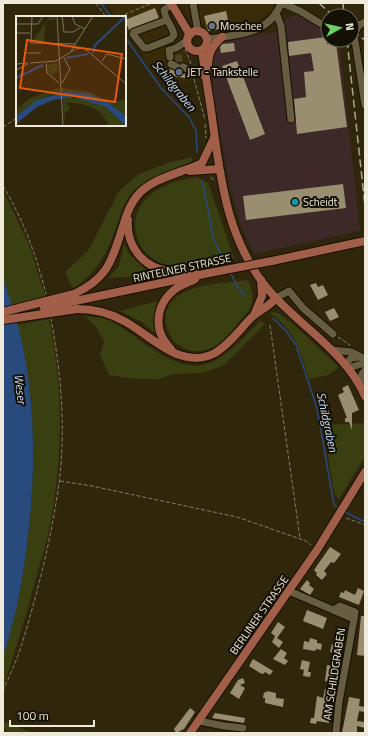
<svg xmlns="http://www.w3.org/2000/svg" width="368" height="736" viewBox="0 0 368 736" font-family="'Titillium Web',sans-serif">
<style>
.built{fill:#382c08}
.industrial{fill:#3d2927}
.green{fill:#393f10}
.water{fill:#284a7d}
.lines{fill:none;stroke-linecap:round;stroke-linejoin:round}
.stream{stroke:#284a7d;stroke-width:1.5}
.building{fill:#9a8e71}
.minor-tunnel{stroke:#4d432b;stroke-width:7;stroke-dasharray:7 3.5;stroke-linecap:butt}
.minor-casing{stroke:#180f00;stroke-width:9}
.major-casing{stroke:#180f00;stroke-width:10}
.path{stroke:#867d68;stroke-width:1;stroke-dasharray:4 2;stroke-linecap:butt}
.minor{stroke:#675d41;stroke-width:7}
.major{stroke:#a15e48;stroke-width:8}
.rail{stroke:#aca592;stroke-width:1.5;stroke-dasharray:8 4;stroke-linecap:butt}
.major-bridge-casing{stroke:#180f00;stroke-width:10;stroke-linecap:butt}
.major-bridge{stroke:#a15e48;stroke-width:8}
.worship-dot{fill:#6b7280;stroke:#141006;stroke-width:1.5}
.service-dot{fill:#5c6f8a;stroke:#141006;stroke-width:1.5}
.culture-dot{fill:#0f9aa8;stroke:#141006;stroke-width:1.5}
.labels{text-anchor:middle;stroke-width:4;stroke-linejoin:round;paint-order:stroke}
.poi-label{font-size:11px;fill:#f0eada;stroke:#141006;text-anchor:start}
.street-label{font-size:11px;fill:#f0eada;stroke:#141006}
.water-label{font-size:12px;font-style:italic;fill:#c9dfff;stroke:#141006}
.inset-river{fill:none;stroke:#284a7d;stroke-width:2}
.inset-road{fill:none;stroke:#7d745e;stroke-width:1}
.view{fill:#e8590c;fill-opacity:0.15;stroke:#e8590c;stroke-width:2}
.inset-edge{fill:none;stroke:#f0eada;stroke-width:2}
</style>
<rect width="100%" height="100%" fill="#30260c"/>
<g class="built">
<polygon points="106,3 162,3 184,48 193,81 179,83 161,80 125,29 125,17 116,17"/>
<polygon points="181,3 274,3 271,13 268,12 255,24 213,31 193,25"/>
</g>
<polygon class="industrial" points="298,15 328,32 328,40 339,40 360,231 254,254 241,226 230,187 214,97 211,65 213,56 218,45 225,39 276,32 286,18"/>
<g class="green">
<path d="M192 157V162C175 168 145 179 133 192 124 200 121 214 117 225 107 254 98 271 73 289L65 272 88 251 119 191 137 175 167 163Z"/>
<path d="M196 177 208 183 234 258C213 263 186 269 164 264 152 260 142 251 138 240 128 213 145 194 169 184 177 180 187 179 196 177Z"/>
<polygon points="3,190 30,247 46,299 11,306 3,280"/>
<polygon points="124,244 130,255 152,275 109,278 119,266"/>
<path d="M248 280C257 302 252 307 238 323 233 330 225 340 217 345 178 369 148 317 177 297 197 283 225 283 248 280Z"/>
<polygon points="157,301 153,324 157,335 142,322 120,311"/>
<path d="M269 312 278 313 293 324 339 367 329 375 309 379C299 347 296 333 269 312Z"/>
<path d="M85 316C92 317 102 317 109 320 139 335 178 380 214 361 232 352 246 335 260 321L265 324 224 365 203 373 173 374 159 379H136L109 375 100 355 104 341 96 327Z"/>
<path d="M49 319C64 388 63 461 49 531 46 546 40 562 36 578 26 615 15 652 3 688 3 679 2 668 3 658 6 635 17 613 20 590 35 502 41 412 17 325Z"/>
<polygon points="365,423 364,458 339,499 334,493 323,425"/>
<polygon points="3,721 33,733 8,733 3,726"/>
</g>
<path class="water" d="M3 280C42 378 38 488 20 591 16 613 9 636 3 658Z"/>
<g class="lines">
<g class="stream">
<polyline points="101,3 111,17"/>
<polyline points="125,37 161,88 189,117 196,131 197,152"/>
<polyline points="202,180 214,241 228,267"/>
<polyline points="230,272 237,286 245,296"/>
<polyline points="273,318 286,331 296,345 317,408 334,505 338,508"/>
<polyline points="343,511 365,522"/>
</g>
</g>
<g class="building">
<polygon points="155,8 159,18 129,30 125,20"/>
<polygon points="226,11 228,20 222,21 224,28 208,31 204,16"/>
<polygon points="326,37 327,44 336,43 347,127 297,134 294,99 306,97 304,72 314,71 311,53 289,56 288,42"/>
<polygon points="234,43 235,51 221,53 220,47 222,44"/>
<polygon points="237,61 265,134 250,140 222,66"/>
<polygon points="169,69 185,74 185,78 168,75"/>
<polygon points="343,184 346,208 246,220 243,196"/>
<polygon points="316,283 318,287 323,285 328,295 318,300 310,285"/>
<polygon points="334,308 339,317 330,321 325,312"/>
<polygon points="348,385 359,410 352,413 352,430 349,422 345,422 345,418 347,418 338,395 344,392 342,388"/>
<polygon points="330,547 341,554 334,563 331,562 324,571 327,574 322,580 316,575 317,573 314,570"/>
<polygon points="307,580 310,583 309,585 314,589 310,595 300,589"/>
<polygon points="358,588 364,591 359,605 339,597 341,592 344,593 345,590 355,595"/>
<polygon points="307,610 327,618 323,629 303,621"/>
<polygon points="361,616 365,616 365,656 357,655"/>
<polygon points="278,622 285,627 277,638 283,642 279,648 272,642 275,636 271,633"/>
<polygon points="310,638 317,640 317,643 322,644 321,650 316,649 315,651 303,649 304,641 309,642"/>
<polygon points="337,639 345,640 340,658 334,657 335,653 330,652 332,644 336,645"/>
<polygon points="281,649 287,653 284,658 288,661 285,665 273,659"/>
<polygon points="253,659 273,671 270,675 265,672 263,674 260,673 249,666"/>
<polygon points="302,660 310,662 308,672 311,672 310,677 303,676 304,670 300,669"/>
<polygon points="327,665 337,667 332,682 325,681"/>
<polygon points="243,678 245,683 240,685 245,688 239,699 230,693 238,680"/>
<polygon points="325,689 331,690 327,714 330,714 329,723 317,721 316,724 310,723 311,718 314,718 317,696 323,698"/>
<polygon points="267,691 276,693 276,698 284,699 283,707 265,703 265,698 263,698 264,692 266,693"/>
<polygon points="349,697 360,699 359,706 365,707 365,712 359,711 357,721 365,722 365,728 357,726 357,733 342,733"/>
<polygon points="190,708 195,712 184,729 176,733 174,729"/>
<polygon points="215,713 245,718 244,723 212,718"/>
</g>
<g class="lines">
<polyline class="minor-tunnel" points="178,55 180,67 183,67"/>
<defs>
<g id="minor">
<polyline points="193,3 198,32"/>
<polyline points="282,3 300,11 328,28"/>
<polyline points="276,13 281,26 291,119"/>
<path d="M167 20 134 32 133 34 144 48H148L171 39 174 35C173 27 165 20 164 10L172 4"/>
<polyline points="354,34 365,105"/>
<polyline points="354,34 359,25 365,22"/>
<path d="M207 39C235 35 270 35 281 3"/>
<polyline points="170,57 169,50 176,48 188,40"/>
<polyline points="171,64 177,67"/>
<polyline points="183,67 201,75"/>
<polyline points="276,298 289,291 303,308 333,334"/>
<polyline points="333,350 351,352 365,359"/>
<polyline points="345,365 351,358 360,357"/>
<polyline points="348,368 365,363"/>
<polyline points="360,384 362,374 365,370"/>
<polyline points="289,591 354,619 339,702 336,733"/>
<polyline points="334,610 340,606 355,612 354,619"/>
<polyline points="199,721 224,726 243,728"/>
</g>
<g id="major">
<polyline points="171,3 190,35"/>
<circle cx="197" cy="41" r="10"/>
<path d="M202 50C205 75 210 100 213 125 221 183 228 239 266 287 297 325 344 349 365 396"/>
<path d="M208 68C208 54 211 47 222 37"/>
<polyline points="190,171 219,169"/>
<path d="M128 220C126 245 142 267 168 271 177 273 187 272 196 273"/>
<polyline points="272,261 365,241"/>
<path d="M74 294C110 277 112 259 124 223 127 213 130 204 137 196 151 178 182 173 202 163L214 138"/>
<polyline points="75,301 209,273"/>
<path d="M77 309C94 309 110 313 124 321 152 336 181 371 215 353 230 344 240 329 252 317 260 310 270 306 276 298"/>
<polyline points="255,313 262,296 261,280"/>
<path d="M171 349C152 330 155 303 178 287 183 284 190 282 195 279"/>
<polyline points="190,733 317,550 365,472"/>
</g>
</defs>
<use href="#minor" class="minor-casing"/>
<use href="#major" class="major-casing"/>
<g class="path">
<polyline points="96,3 106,17"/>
<polyline points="119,17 152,3"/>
<polyline points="185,49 191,64"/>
<polyline points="194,79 205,120"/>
<polyline points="205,124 206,138"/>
<polyline points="3,127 17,118"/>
<polyline points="211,177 215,182"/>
<path d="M3 186C23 219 37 257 46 294"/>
<polyline points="270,325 300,538"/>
<polyline points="338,337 350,345"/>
<polyline points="60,481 92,486 237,517 306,541 311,545"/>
<polyline points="346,518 365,525"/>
<path d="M3 691C10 674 19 656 24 637 39 587 52 535 59 483 66 429 61 372 51 319"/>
<polyline points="3,732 4,733"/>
</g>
<use href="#minor" class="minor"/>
<use href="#major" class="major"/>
<g class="rail">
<polyline points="319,3 333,16"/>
<polyline points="343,3 344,16"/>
<polyline points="352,31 365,40"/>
<polyline points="347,40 365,206"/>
</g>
<defs>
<g id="major-bridge">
<polyline points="209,273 272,261"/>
<polyline points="44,308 75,301"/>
<polyline points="3,312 74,294"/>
<polyline points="3,320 77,309"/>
</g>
</defs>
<use href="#major-bridge" class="major-bridge-casing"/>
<use href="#major-bridge" class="major-bridge"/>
</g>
<circle class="worship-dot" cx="212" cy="26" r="4"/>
<circle class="service-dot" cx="179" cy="72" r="4"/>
<circle class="culture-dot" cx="295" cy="202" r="4"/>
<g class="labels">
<g class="poi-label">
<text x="220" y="30">Moschee</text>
<text x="187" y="76">JET - Tankstelle</text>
<text x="303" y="206">Scheidt</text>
</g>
<g class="street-label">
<text transform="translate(182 268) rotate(-12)" y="4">RINTELNER STRASSE</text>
<text transform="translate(259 615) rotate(-55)" y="4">BERLINER STRASSE</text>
<text transform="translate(334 674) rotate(-81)" y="4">AM SCHILDGRABEN</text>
</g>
<g class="water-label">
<text transform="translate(174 86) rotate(51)" y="4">Schildgraben</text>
<text transform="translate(20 389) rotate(83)" y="4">Weser</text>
<text transform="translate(327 422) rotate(78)" y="4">Schildgraben</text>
</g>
</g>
<g transform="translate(16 16)">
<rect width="110" height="110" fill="#30260c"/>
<path d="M34 0H40L39 4H32L29 8 28 26H21L19 23 16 26ZM42 47 41 56 35 59 32 56 31 49ZM43 72 44 76 21 84 0 100V94L14 82ZM46 72 74 76 102 90 98 86 110 83V100L89 84 69 77 46 76ZM51 81 73 84 90 91 110 110H92L91 105 82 94 66 88 49 86 53 90V95H49L48 110 47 82Z" fill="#393f10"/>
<path d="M49 76 69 77 89 84 110 100V110L90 91 58 81 37 84 21 91 0 108V100L21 84Z" fill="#284a7d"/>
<path class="inset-river" d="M77 37 79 29 110 0M50 42 72 38M0 62 27 49"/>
<path class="inset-road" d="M41 0 47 110M46 0 48 16H57L64 12M56 0 59 8 69 13M0 8H22L27 0M0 17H14M15 27 60 28M15 27 16 0M55 35 77 0M11 37H25M86 45 91 38 110 43M14 47 40 45 60 33 68 32 110 68M30 47 31 57 43 67M0 48 12 47M0 54 12 48M46 67 54 53 48 42"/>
<path class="view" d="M11 24 106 38 99 86 4 72Z"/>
<rect width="110" height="110" class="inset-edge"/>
</g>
<rect width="368" height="736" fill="none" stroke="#f0eada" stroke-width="8"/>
<g transform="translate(340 28) rotate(82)"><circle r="19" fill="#141006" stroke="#6c675b"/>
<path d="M0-3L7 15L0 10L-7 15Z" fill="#6ad364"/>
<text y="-6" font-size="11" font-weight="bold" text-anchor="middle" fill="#f0eada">N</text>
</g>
<path d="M10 720v6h84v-6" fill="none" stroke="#f0eada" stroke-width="2"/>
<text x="16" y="720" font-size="12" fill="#f0eada" stroke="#141006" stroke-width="3" paint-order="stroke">100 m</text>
</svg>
